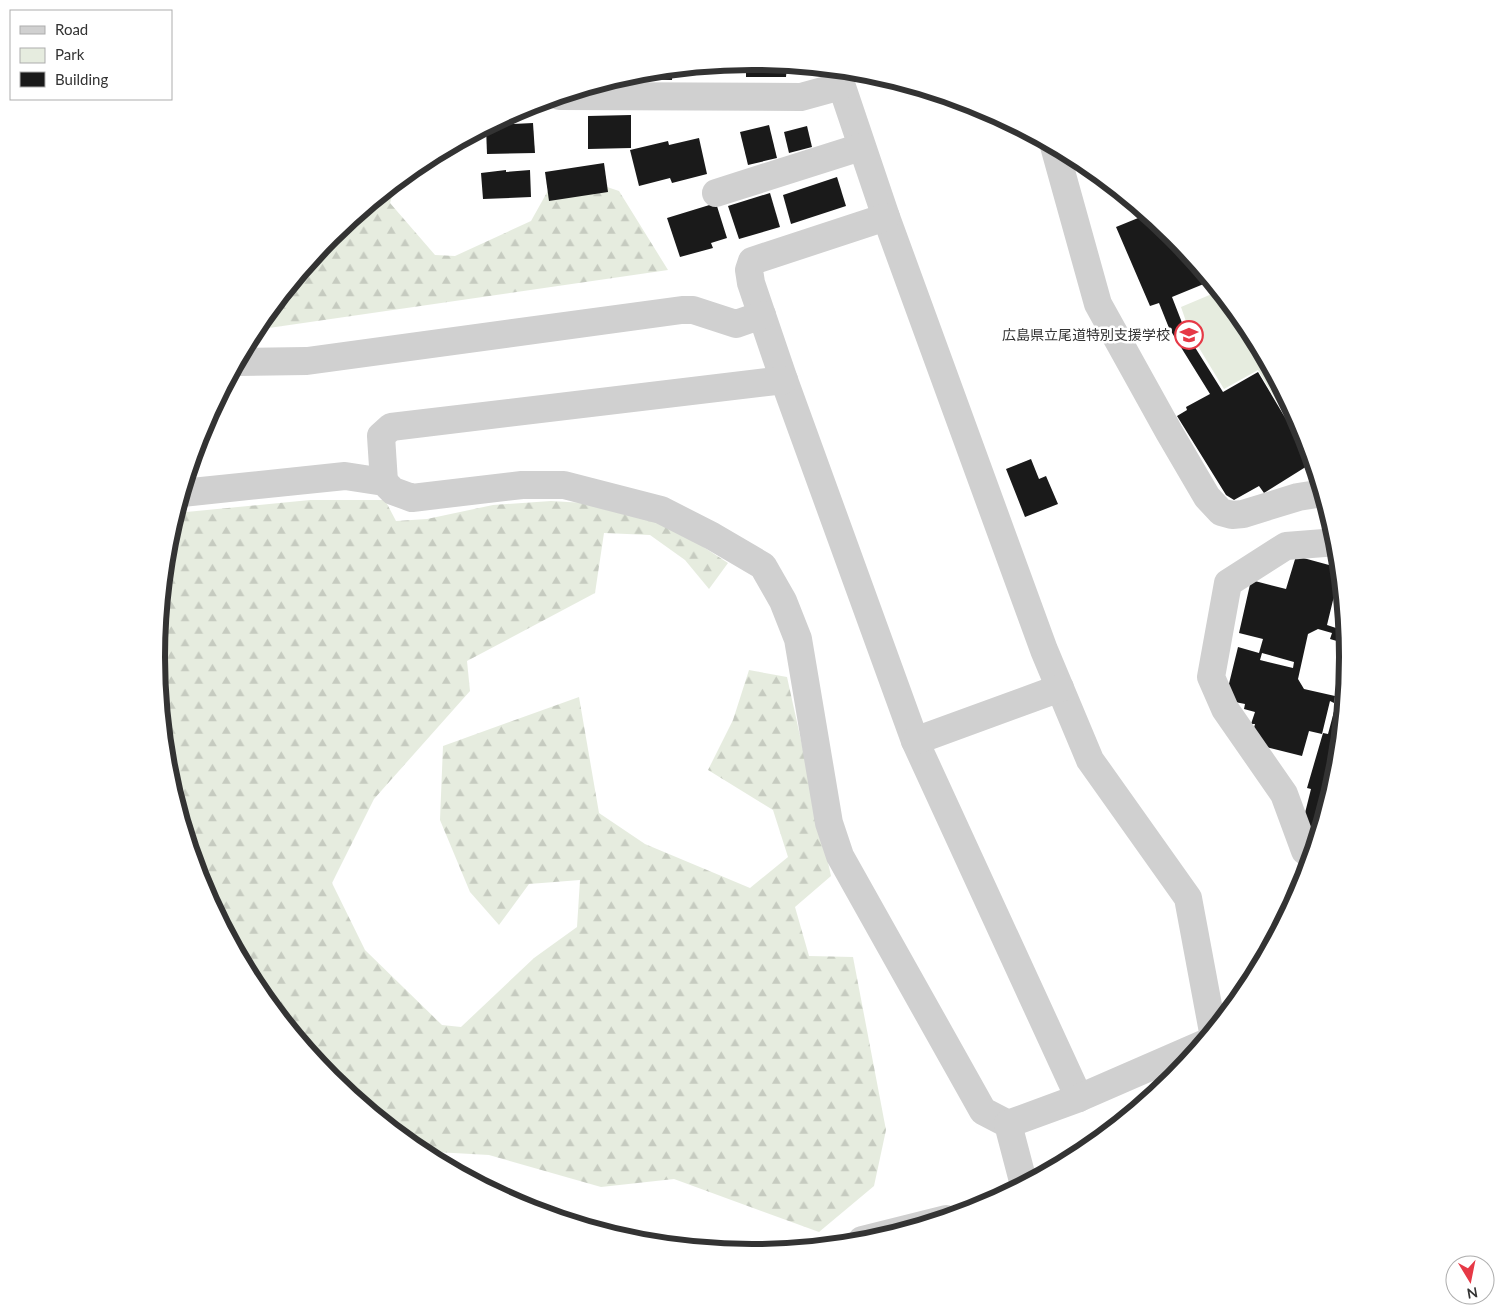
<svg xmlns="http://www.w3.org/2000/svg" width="1505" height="1315" viewBox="0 0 1505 1315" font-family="Lato,'Noto Sans JP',sans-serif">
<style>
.green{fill:#e6ecdf}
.forest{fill:url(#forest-firs)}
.building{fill:#1a1a1a;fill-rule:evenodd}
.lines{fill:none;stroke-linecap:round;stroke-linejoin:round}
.minor{stroke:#d0d0d0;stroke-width:28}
.labels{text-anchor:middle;stroke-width:5;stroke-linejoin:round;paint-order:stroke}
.poi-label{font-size:14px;fill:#333;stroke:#fff;text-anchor:end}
.rim{fill:none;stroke:#333;stroke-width:6}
</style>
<defs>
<pattern id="forest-firs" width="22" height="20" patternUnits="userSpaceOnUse" patternTransform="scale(1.25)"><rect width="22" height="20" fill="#e6ecdf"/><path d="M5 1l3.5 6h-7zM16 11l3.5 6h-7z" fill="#c6cbc0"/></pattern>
</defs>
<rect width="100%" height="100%" fill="#fff"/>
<polygon class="green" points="1219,291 1248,326 1303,430 1313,462 1258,370 1224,389 1190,333 1181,307"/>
<g class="forest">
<polygon points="559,171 619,191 668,270 255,330 331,236 396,183 390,203 435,255 455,256 531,221"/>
<polygon points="310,500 385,500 396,521 427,519 493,505 551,501 602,504 652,519 682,533 728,563 709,589 685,560 650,535 604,533 595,593 467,661 470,691 374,799 332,883 365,950 442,1025 461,1027 534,958 577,927 580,880 529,884 499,925 470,892 440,820 443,746 579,697 599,813 645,844 750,888 788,857 773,810 708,770 733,720 749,670 787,677 831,876 795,907 809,956 853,957 886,1130 874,1186 819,1232 674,1179 601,1187 489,1155 418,1151 331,1079 257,989 202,885 168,774 156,657 168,541 176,513"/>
</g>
<g class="building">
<polygon points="753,61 787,65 786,77 746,77 746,62"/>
<polygon points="673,69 672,80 623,79 623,77 636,73"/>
<polygon points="631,115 631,148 588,149 588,116"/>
<polygon points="533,123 535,153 487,154 486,127 491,125"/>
<polygon points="769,125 777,158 748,165 740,132"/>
<polygon points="807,126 812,147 789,153 784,132"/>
<polygon points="699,138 707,174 672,183 670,178 639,186 630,150 668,141 669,145"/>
<polygon points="604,163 608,192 549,201 545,172"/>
<polygon points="506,170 506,172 530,170 531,197 483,199 481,173"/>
<polygon points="837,177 846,206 791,224 783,195"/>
<polygon points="770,193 780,227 739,239 728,206"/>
<polygon points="716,203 727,238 711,243 713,248 680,257 667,218"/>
<polygon points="1148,214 1174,236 1211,281 1172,297 1186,333 1223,392 1258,372 1312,463 1264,493 1259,486 1234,500 1226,495 1177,416 1187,410 1186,407 1210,394 1169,328 1159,303 1150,306 1116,227"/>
<polygon points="1031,459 1039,479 1046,476 1058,504 1025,517 1006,469"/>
<path d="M1296 556 1340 568 1342 587 1340 593 1335 592 1327 625 1336 628 1343 600 1347 644 1330 639 1332 633 1318 629 1308 634 1298 679 1304 689 1335 696 1334 703 1330 701 1322 734 1309 731 1302 756 1250 743 1255 724H1251L1255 712 1244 709 1245 704 1225 700 1238 647 1259 653 1263 639 1239 633 1251 580 1286 589ZM1262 653 1294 662 1293 668 1260 660Z"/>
<polygon points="1337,700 1344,701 1337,774 1318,837 1306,835 1302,825 1311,789 1307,788 1323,733 1328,734"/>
</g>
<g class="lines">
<g class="minor">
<polyline points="836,69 886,217 1044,650 1090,760 1188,898 1213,1032"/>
<polyline points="559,96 801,97 841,86"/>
<polyline points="1054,146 1098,304 1169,432 1207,497 1221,512 1232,515 1243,514 1298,497 1323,493"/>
<polyline points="716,193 861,147"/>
<polyline points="886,217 752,261 749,270 751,283 784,380 915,741 1079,1098"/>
<polyline points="238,362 307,361 682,310 693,310 736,324 762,315"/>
<polyline points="384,482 381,436 391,427 784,380"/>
<polyline points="182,493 345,476 384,482 393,491 412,498 522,485 564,485 661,510 712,536 763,566 783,601 798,639 829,823 840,856 983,1111 1008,1124 1024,1185"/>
<polyline points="915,741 1060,688"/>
<polyline points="1313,853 1305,851 1284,794 1225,709 1211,677 1228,583 1286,546 1337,542"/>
<polyline points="1008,1124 1079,1098 1203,1044"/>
<polyline points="861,1243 862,1240 946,1219"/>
</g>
</g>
<defs>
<symbol id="school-ring" viewBox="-11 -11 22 22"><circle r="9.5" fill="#fff" stroke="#e63946" stroke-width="1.5"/><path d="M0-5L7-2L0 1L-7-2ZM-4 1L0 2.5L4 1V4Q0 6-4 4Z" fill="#e63946"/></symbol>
</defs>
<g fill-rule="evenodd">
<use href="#school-ring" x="1173" y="319" width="32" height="32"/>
</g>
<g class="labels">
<g class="poi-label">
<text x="1170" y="340">広島県立尾道特別支援学校</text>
</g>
</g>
<path d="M0 0H1505V1315H0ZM165 657a587 587 0 1 1 1174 0a587 587 0 1 1-1174 0Z" fill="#fff" fill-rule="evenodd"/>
<path class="rim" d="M165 657a587 587 0 1 1 1174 0a587 587 0 1 1-1174 0Z"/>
<rect x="10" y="10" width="162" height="90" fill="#ffffff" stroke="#adadad"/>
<rect x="20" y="26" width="25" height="8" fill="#d0d0d0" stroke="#adadad"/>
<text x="55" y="35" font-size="15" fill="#333333">Road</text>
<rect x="20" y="48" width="25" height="15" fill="#e6ecdf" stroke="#adadad"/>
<text x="55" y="60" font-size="15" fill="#333333">Park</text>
<rect x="20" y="72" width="25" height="15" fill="#1a1a1a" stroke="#adadad"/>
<text x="55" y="85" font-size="15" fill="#333333">Building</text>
<g transform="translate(1470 1280) rotate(170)"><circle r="24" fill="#ffffff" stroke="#adadad"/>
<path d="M0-4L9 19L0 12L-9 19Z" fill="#e63946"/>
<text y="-8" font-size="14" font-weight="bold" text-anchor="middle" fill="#333333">N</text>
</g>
</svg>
